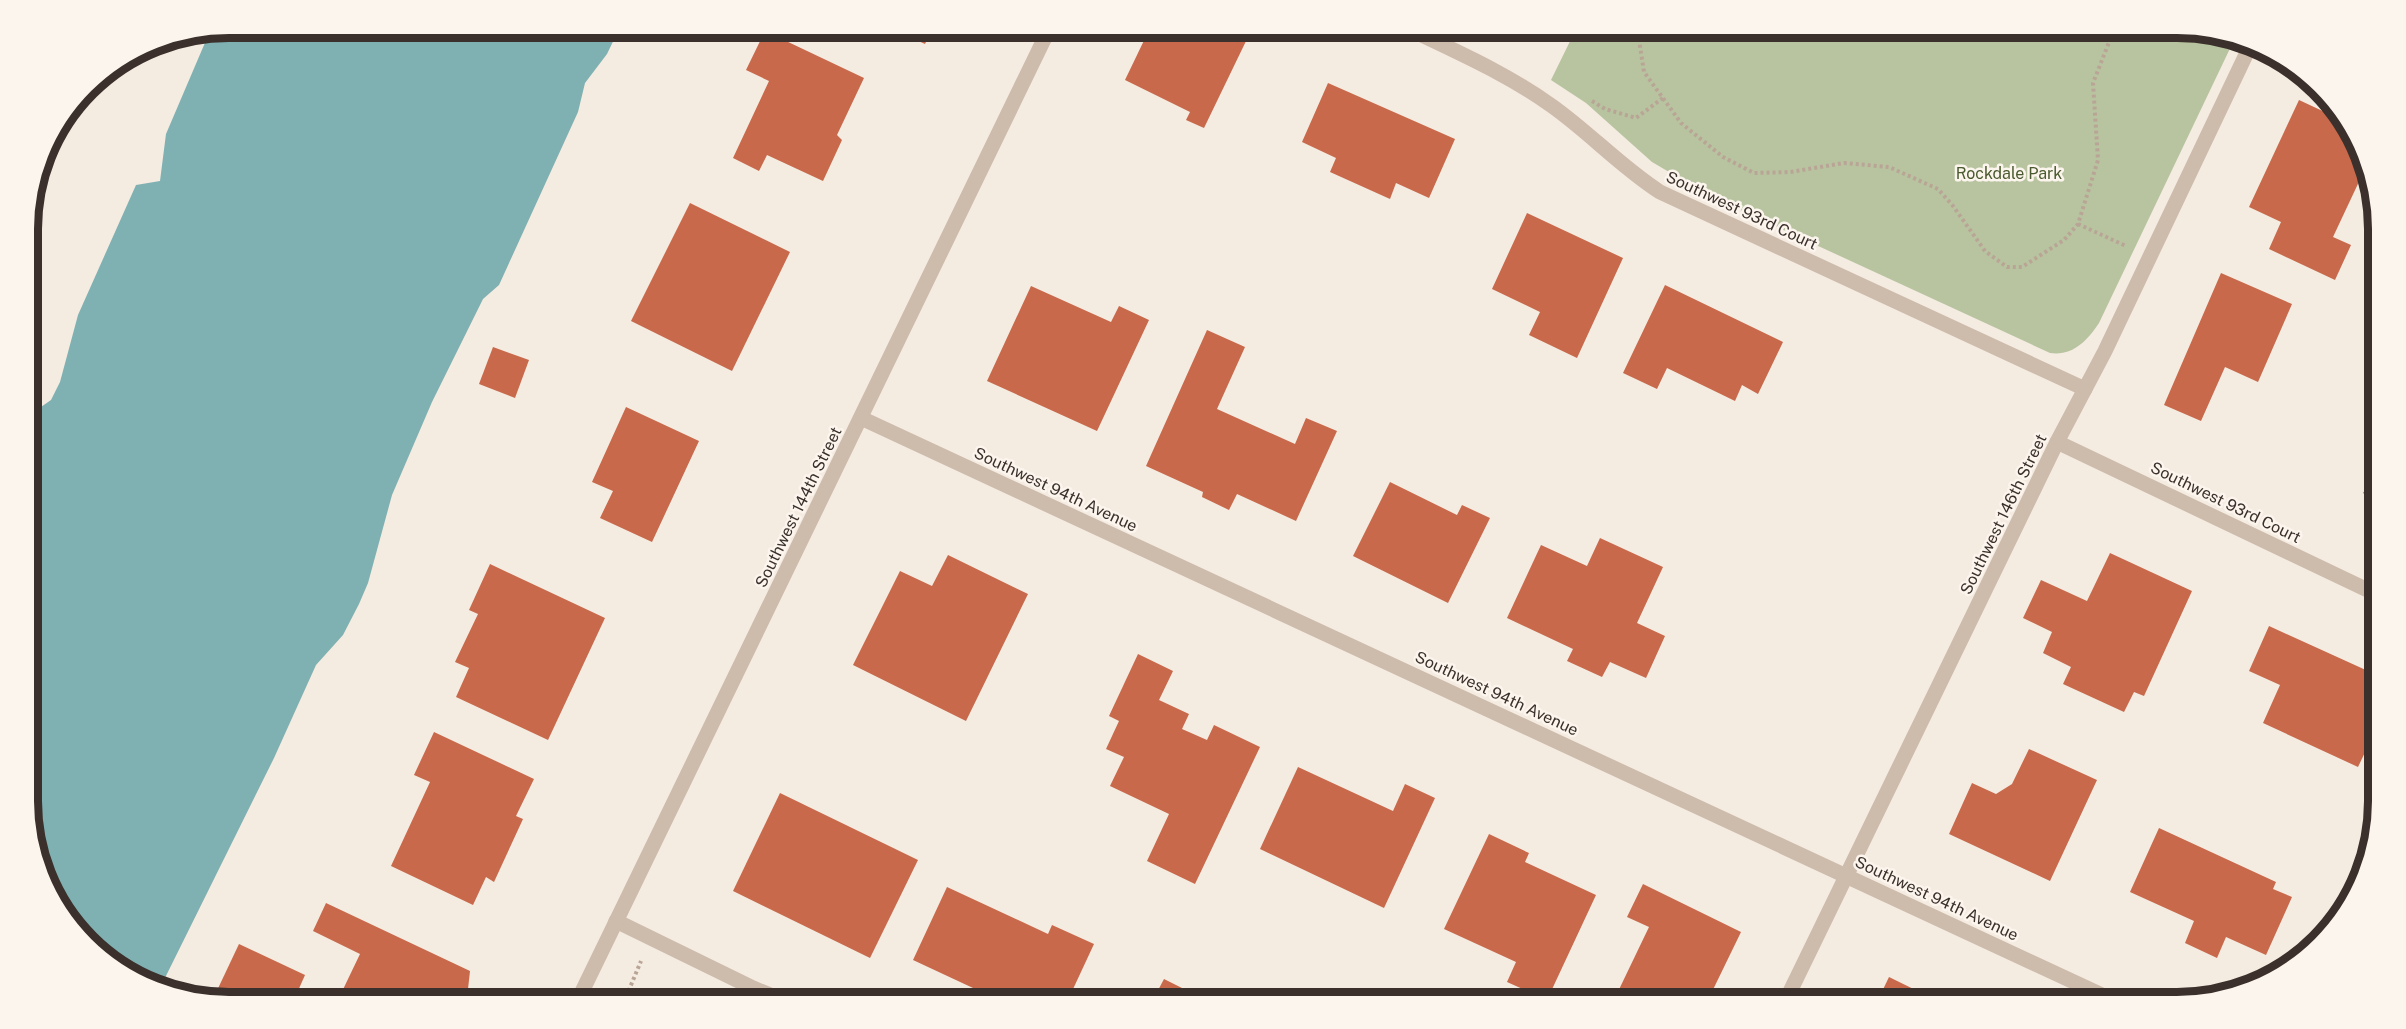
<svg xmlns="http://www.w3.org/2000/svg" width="2406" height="1029" viewBox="0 0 2406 1029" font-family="'Public Sans',sans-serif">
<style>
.green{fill:#b8c4a0}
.water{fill:#7fb0b2}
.building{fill:#c8694b}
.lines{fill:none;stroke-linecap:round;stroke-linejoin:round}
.path{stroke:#b9a596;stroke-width:4;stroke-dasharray:3 3;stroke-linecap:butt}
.minor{stroke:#cdbbac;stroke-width:15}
.tertiary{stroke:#cdbbac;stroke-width:15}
.labels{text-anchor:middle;stroke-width:5;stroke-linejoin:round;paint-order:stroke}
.park-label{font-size:16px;fill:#4a5a2e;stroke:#fbf5ee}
.street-label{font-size:16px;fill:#3b302b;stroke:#fbf5ee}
.rim{fill:none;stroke:#3b302b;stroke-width:8}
</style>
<rect width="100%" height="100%" fill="#f4ebe1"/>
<path class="green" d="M1577 27H2178L2235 38 2099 323C2087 341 2073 356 2050 353L1710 196 1652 162 1586 103 1551 80Z"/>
<polygon class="water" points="228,27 620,27 607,54 585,83 578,112 499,285 483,299 432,402 392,495 368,583 359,604 343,635 316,665 274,758 160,988 152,987 69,924 29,827 28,416 51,400 60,382 78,315 136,185 160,181 166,134 210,31"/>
<g class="building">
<polygon points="888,27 933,27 925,44"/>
<polygon points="1171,27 1223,27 1247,39 1204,128 1186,120 1190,112 1125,80 1150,28 1166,36"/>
<polygon points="765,31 864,78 837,135 842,140 823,181 767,155 759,171 733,158 769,81 746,70"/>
<polygon points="1328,83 1455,139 1429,198 1396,183 1390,199 1330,172 1336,158 1302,142"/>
<polygon points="2299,100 2344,121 2364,171 2333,237 2351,245 2335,280 2269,249 2281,222 2249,207"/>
<polygon points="690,203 790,252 732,371 631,321"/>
<polygon points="1527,213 1623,258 1577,358 1529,335 1540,312 1492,289"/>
<polygon points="2221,273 2292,304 2258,382 2225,367 2201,421 2164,405"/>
<polygon points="1665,285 1783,342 1758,394 1742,385 1735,401 1667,368 1657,389 1623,373"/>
<polygon points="1031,286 1111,322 1119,306 1149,320 1097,431 987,381"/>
<polygon points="1207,330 1245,347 1217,409 1295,444 1306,418 1337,431 1296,521 1237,494 1229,510 1202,497 1203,492 1146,466"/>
<polygon points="493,347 529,360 515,398 479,384"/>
<polygon points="626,407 699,441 652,542 600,518 613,491 592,482"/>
<polygon points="2378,472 2378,505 2363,493"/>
<polygon points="1390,482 1457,515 1462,505 1490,518 1448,603 1353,556"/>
<polygon points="1600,538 1663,567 1637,623 1665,636 1646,678 1610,662 1602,677 1567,661 1573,649 1507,618 1541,545 1587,566"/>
<polygon points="2110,553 2192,591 2144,696 2134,692 2124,712 2063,684 2071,667 2043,653 2052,632 2023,618 2041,580 2087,601"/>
<polygon points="948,555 1028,594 966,721 853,665 900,571 932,586"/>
<polygon points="490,564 605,618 548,740 456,697 469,668 455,662 478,614 469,610"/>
<polygon points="2269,626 2379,676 2379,723 2358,767 2263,723 2280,685 2249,671"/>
<polygon points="1138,654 1173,671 1159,700 1189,714 1182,729 1207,740 1214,725 1260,747 1195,884 1147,861 1169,814 1110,786 1124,757 1106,749 1119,721 1109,716"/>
<polygon points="434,732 534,779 516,816 523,819 494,882 486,877 473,905 391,866 430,782 414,775"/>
<polygon points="2029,749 2097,780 2050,881 1949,834 1972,783 1996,794 2012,784"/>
<polygon points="1298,767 1393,811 1405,784 1435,798 1384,908 1260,849"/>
<polygon points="780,793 918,860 870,958 733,891"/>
<polygon points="2159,828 2276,882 2273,889 2292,897 2266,955 2226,937 2217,958 2185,943 2194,921 2130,892"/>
<polygon points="1489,834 1529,853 1525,862 1596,895 1547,1000 1507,982 1516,962 1444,929"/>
<polygon points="1643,884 1741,932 1707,1002 1613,1002 1649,927 1627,917"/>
<polygon points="947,887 1048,934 1052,925 1094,944 1067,1002 985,1002 988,995 913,960"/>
<polygon points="326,903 470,971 467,998 458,1002 337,1002 360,954 313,931"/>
<polygon points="239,944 305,975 293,1002 228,1002 213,999"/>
<polygon points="1889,977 1940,1002 1877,1002"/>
<polygon points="1164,979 1210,1002 1136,1002 1142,990 1155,996"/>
</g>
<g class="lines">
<g class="path">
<polyline points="1637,27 1644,72 1681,123 1723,157 1754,173 1790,172 1844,163 1889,167 1938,189 1953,206 1985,251 2007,267 2022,267 2064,240 2078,224 2098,160 2093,83 2115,27"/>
<polyline points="1592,101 1605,109 1636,118 1663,98"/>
<polyline points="2078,224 2126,246"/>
<polyline points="624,1002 641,961"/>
</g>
<g class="minor">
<path d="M1405 27C1455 51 1506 73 1552 106 1590 133 1621 167 1660 192L2085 389"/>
<polyline points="861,418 2117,1002"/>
<polyline points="2057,442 2378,595"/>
<polyline points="616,921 753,988 787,1002"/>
<polyline points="1785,1002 2057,442 2105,351 2252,42"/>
</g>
<polyline class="tertiary" points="577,1002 1050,27"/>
</g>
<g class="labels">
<g class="park-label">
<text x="2009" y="179">Rockdale Park</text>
</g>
<g class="street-label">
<text transform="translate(1742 210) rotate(25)" y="6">Southwest 93rd Court</text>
<text transform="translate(1056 489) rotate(25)" y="6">Southwest 94th Avenue</text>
<text transform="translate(2226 502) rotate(26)" y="6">Southwest 93rd Court</text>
<text transform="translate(798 507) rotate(-64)" y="6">Southwest 144th Street</text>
<text transform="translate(2003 514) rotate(-64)" y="6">Southwest 146th Street</text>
<text transform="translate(1497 693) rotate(25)" y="6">Southwest 94th Avenue</text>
<text transform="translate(1937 898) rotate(25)" y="6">Southwest 94th Avenue</text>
</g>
</g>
<path d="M0 0H2406V1029H0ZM229 38H2177A191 191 0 0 1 2368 229V801A191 191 0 0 1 2177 992H229A191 191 0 0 1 38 801V229A191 191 0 0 1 229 38Z" fill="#fbf5ee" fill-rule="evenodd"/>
<path class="rim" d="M229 38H2177A191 191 0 0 1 2368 229V801A191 191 0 0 1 2177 992H229A191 191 0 0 1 38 801V229A191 191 0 0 1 229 38Z"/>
</svg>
